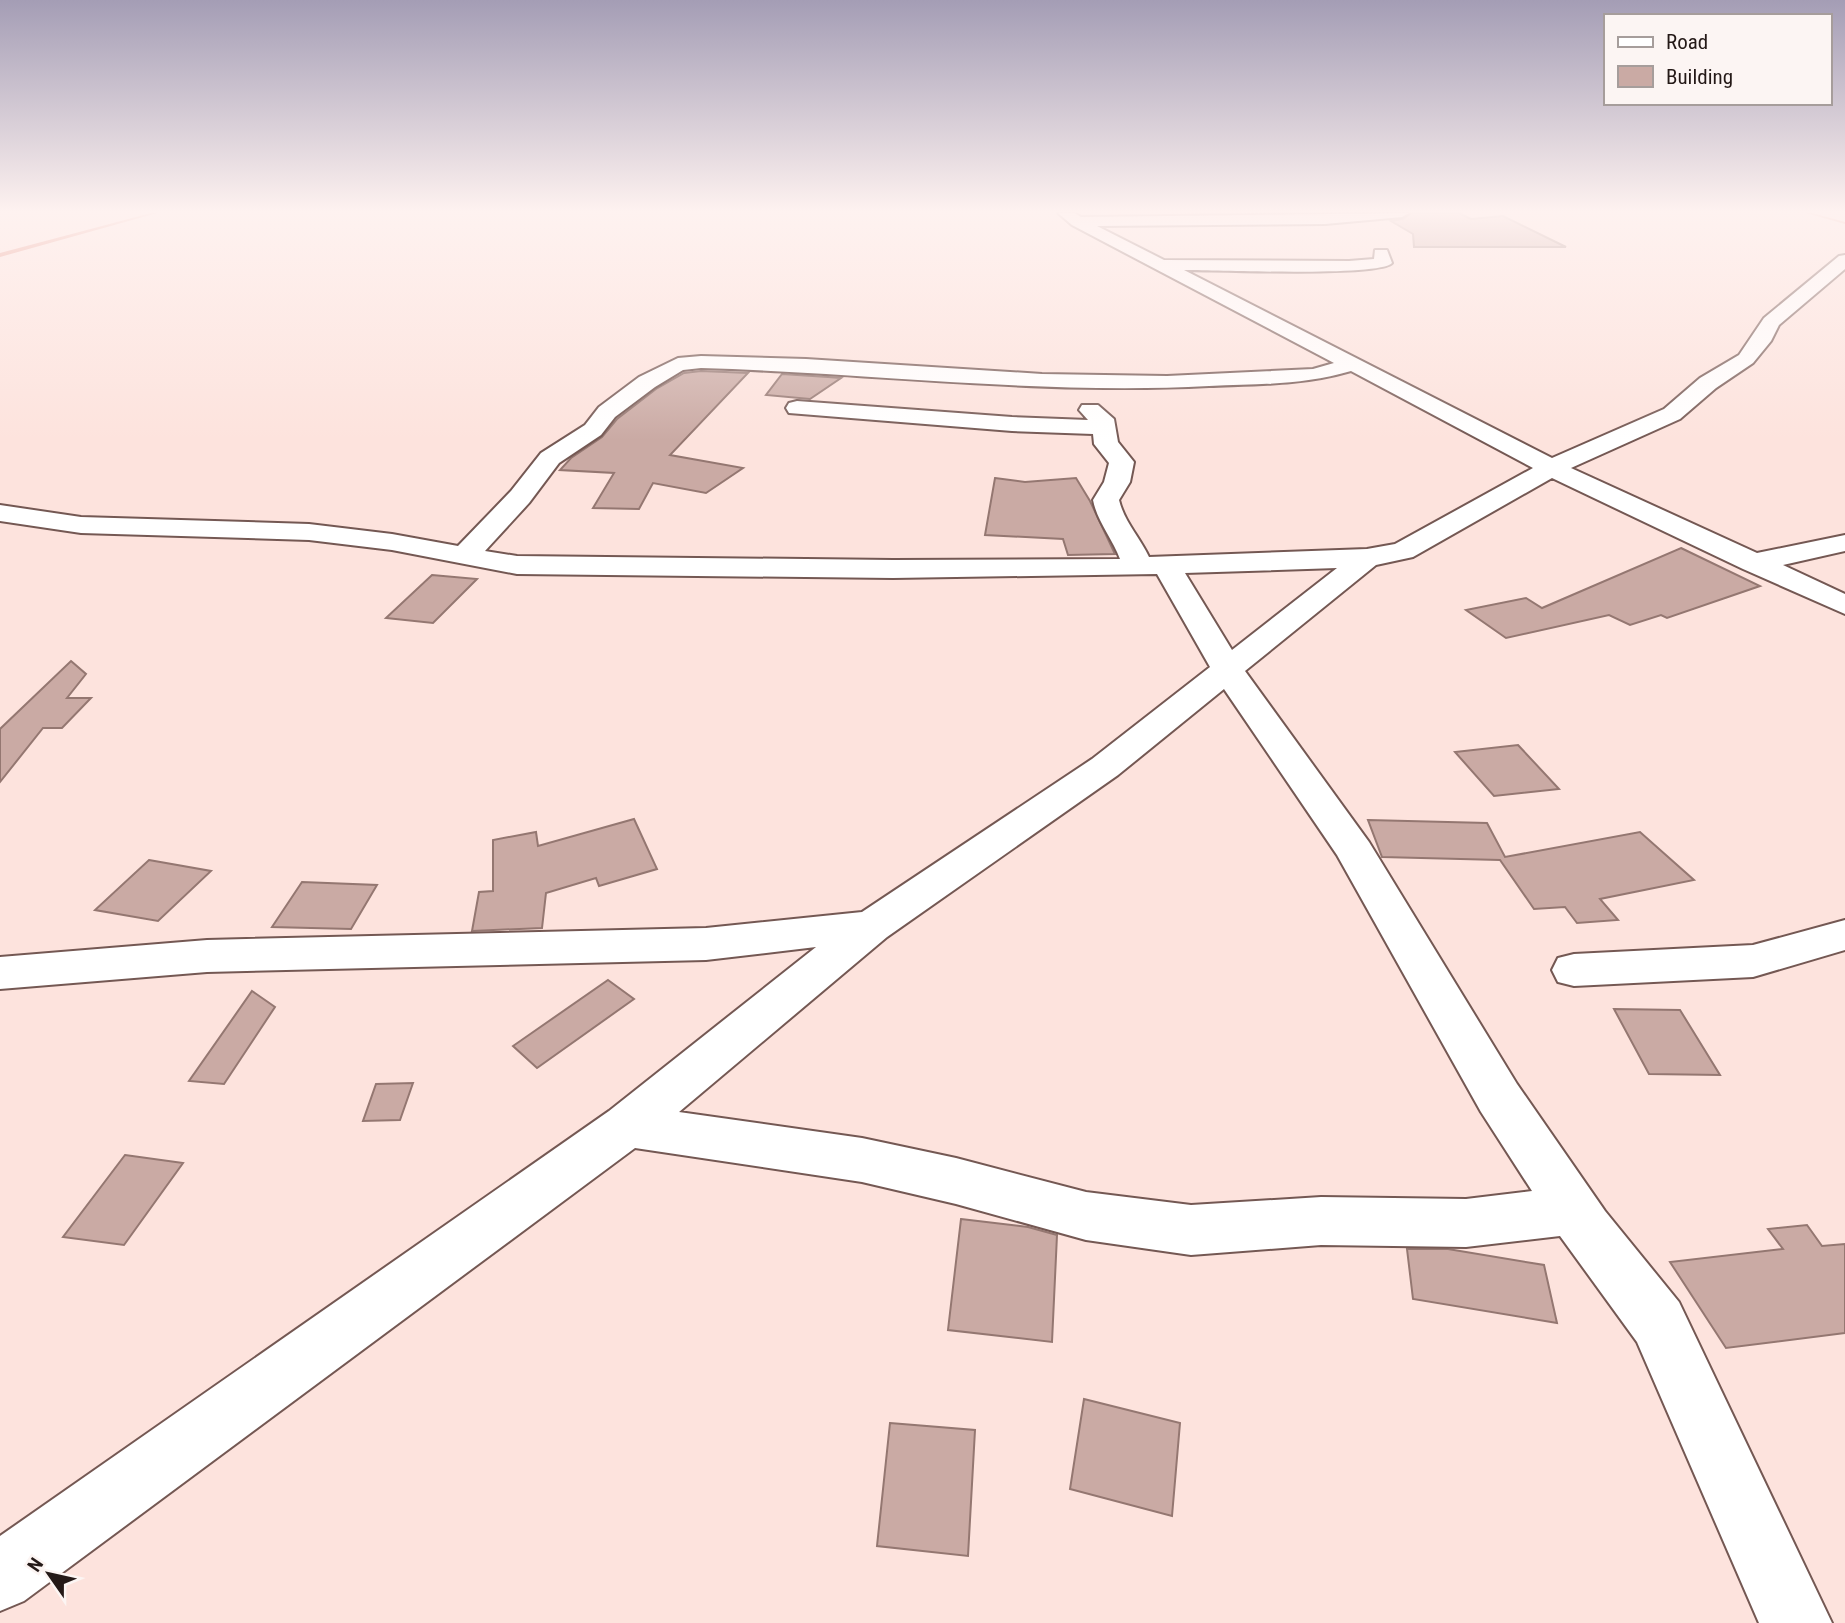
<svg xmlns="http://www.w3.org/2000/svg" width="1845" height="1623" viewBox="0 0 1845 1623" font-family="'Roboto Condensed',sans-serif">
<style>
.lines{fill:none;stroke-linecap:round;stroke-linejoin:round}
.stream{fill:#df7a68;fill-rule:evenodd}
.building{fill:#caaaa4;stroke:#947771;stroke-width:2}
.minor-casing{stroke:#745853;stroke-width:4}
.minor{fill:#fff;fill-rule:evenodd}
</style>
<rect width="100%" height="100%" fill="#fde3dd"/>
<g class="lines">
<g class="stream">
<polygon points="151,213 157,213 0,257 0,253"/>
<polygon points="1806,213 1812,213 1845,222 1845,224"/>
</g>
</g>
<g class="building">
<polygon points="1411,213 1459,213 1471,219 1503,216 1566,247 1414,247 1413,234 1391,221 1403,219"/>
<polygon points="701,371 748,373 670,455 743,468 706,493 653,483 639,509 593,508 614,473 560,470 571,458 602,437 617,419 656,389 684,373"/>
<polygon points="782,374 828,377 841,378 810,399 766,395"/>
<polygon points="995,478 1025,482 1076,478 1090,501 1115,554 1068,555 1063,539 985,535"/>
<polygon points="1681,548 1760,586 1667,618 1661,615 1630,625 1609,615 1506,638 1466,610 1526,598 1542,608"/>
<polygon points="432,575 477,579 433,623 386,618"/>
<polygon points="71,661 86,674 67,698 91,698 62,728 43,728 0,782 0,729"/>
<polygon points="1518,745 1559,789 1494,796 1455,752"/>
<polygon points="634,819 657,869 599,886 596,878 546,893 542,928 472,931 479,892 493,891 493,840 536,832 538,846"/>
<polygon points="1368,820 1487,823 1505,857 1640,832 1694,880 1600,899 1618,920 1577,923 1565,907 1534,909 1500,860 1382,857"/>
<polygon points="149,860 211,871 158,921 95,910"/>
<polygon points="302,882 377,885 351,929 272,927"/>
<polygon points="608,980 634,999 537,1068 513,1046"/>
<polygon points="252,991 275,1007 224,1084 189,1081"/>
<polygon points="1614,1009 1680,1010 1720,1075 1649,1074"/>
<polygon points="413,1083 400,1120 363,1121 376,1084"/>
<polygon points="125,1155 183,1163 124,1245 63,1237"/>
<polygon points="961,1219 1028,1227 1057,1235 1052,1342 948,1330"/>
<polygon points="1807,1225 1822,1246 1845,1244 1845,1333 1726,1348 1670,1262 1783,1249 1768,1229"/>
<polygon points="1407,1249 1448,1249 1544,1265 1557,1323 1413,1299"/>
<polygon points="1084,1399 1180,1423 1172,1516 1070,1489"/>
<polygon points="890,1423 975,1430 968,1556 877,1546"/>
</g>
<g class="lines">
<defs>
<g id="minor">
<path d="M1058 213H1074L1081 217 1409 213 1402 217 1325 224 1097 226 1164 260 1349 261 1374 259 1375 250H1387L1392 263C1380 277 1213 270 1184 270L1552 458 1664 409 1700 378 1739 355 1764 318 1839 256 1845 255V269L1779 325 1771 341 1753 363 1716 388 1680 419 1571 468 1757 553 1845 535V551L1783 565 1845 594V614L1743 569 1552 478 1413 557 1376 565 1245 671 1369 842 1517 1084 1605 1211 1679 1302 1832 1623H1759L1637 1342 1560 1236 1466 1247 1321 1245 1191 1255 1086 1240 956 1204 862 1182 635 1148 24 1601 0 1611V1536L609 1111 816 947 706 960 207 972 0 989V957L207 940 706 928 862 912 1092 759 1210 667 1157 574 893 578 517 574 392 550 309 540 81 533 0 521V505L81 517 309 524 392 534 458 546 511 491 541 453 585 425 599 407 639 377 678 358 701 356 806 359 1042 374 1167 376 1313 369 1334 363 1072 225ZM701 368C870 373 1040 395 1209 386 1259 384 1303 385 1351 371L1533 468 1395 544 1367 549 1149 557C1140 538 1124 521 1119 500L1130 482 1134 462 1118 442 1114 419 1098 405H1082L1079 410 1088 420 1012 417 797 401 789 403 786 408 789 413 1012 431 1093 434 1094 444 1109 463 1104 482 1093 500C1097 521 1112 538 1120 559L893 560 517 556 485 551 529 503 559 463 601 435 615 417 655 387 683 370ZM1337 568 1232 650 1185 573ZM1224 689 1337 855 1481 1112 1532 1191 1466 1199 1321 1197 1191 1205 1086 1192 956 1158 862 1138 679 1112 887 937 1118 775Z"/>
<polygon points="1845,920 1845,950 1753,977 1574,986 1558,982 1552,970 1558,958 1574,954 1753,945"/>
</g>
</defs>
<use href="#minor" class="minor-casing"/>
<use href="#minor" class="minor"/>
</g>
<linearGradient id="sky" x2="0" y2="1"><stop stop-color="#a49db5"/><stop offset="0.48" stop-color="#fef2f0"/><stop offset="1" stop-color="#fef2f0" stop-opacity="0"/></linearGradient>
<rect width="1845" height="440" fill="url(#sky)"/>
<rect x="1604" y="14" width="228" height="91" fill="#fcf5f3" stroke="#a69d9b" stroke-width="2"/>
<rect x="1618" y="37" width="35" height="10" fill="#ffffff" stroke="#a69d9b" stroke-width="2"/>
<text x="1666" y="49" font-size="21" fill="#241917">Road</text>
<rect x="1618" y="66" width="35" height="21" fill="#caaaa4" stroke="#a69d9b" stroke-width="2"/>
<text x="1666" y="84" font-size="21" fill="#241917">Building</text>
<g transform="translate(49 1574) rotate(304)" stroke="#fcf5f3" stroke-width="5" paint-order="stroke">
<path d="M0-5L12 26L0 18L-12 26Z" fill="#241917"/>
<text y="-10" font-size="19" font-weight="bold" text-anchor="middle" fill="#241917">N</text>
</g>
</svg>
